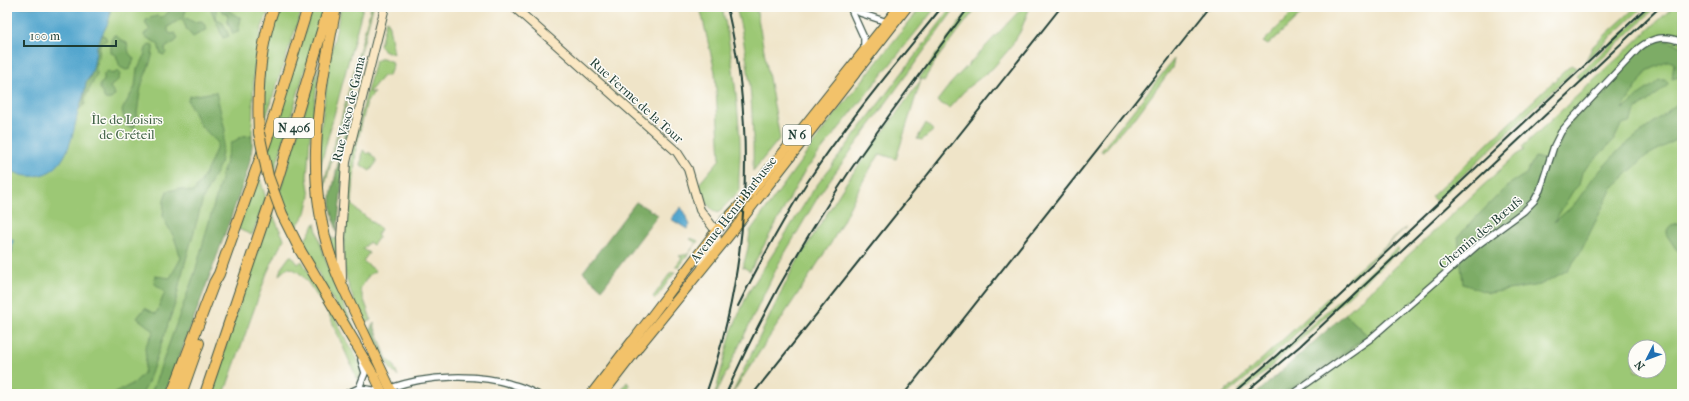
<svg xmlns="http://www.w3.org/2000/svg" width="1689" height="401" viewBox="0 0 1689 401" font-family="'IM FELL French Canon',serif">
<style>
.green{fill:#9cc875;stroke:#5e8254;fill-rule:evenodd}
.forest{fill:#7dac66;stroke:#4e744d}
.water{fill:#53a6ce;stroke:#397281}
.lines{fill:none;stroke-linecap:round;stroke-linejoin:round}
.street-casing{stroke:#3e564a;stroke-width:8}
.secondary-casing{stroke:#3e564a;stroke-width:10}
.primary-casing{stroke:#3e564a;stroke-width:11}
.highway-casing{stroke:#3e564a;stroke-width:12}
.street{stroke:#fff;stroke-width:5.5}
.secondary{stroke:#fae7c3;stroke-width:8}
.primary{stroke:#f2c26a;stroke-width:9}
.highway{stroke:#f2c26a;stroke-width:10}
.rail{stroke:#1f3d34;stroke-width:2}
.highway-bridge-casing{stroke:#3e564a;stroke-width:12;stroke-linecap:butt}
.highway-bridge{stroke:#f2c26a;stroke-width:10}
.labels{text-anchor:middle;stroke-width:3;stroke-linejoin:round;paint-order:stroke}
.shield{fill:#fdfcf7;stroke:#62766e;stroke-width:1}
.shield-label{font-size:12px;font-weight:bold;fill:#1f3d34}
.street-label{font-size:13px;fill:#1f3d34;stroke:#fdfcf7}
.park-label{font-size:13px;fill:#3e6044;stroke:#fdfcf7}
</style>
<rect width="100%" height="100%" fill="#fdfcf7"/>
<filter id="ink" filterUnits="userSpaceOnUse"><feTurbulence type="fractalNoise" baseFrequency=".025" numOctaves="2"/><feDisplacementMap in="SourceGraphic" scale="8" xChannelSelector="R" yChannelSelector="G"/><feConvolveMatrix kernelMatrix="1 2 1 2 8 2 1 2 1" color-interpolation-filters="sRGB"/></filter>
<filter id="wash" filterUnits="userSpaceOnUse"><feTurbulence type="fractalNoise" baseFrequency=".012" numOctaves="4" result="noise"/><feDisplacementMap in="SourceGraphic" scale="16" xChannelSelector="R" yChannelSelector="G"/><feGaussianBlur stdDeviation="0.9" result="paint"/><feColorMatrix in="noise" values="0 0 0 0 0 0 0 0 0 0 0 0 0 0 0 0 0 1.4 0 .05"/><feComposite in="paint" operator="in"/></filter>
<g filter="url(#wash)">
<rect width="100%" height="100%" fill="#efe4c8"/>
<g class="green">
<polygon points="7,7 270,7 261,30 254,70 252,135 151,394 7,394"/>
<polygon points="279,7 303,7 263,126 263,80 268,40"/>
<polygon points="313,7 324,7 273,176 267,145"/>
<polygon points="341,7 363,7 319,171 320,134 330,59"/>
<polygon points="371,7 373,7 322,196 320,198"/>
<path d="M700 7H722C732 51 737 96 740 141 741 158 738 174 739 191L718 213C707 209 703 195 699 184L720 159 715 72Z"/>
<path d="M736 7H756L780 138 753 171C754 116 750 60 736 7Z"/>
<polygon points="921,7 936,7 804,172 750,271 743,267 748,248 750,231 830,121"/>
<polygon points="952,7 956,7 821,192 779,263 716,394 715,394 732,330 748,293 814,189"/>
<polygon points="971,7 977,7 936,60 924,80 919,78"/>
<polygon points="1023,7 1030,7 1020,32 1010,48 993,68 967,88 949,108 937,101 951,83"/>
<polygon points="1298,7 1309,7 1268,45 1263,42"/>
<polygon points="1636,7 1643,7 1586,60 1593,46"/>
<polygon points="1652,7 1656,7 1580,80 1576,76"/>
<path d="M1673 7H1682V394H1280L1299 384 1368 336 1345 314 1516 155 1524 150 1522 147ZM1635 347H1659V371H1635Z"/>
<polygon points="386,20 388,21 394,54 383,50 380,45"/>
<polygon points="383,58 392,62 393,65 389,75 383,76 369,92 374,93 367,101 356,148 352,204 357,210 381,229 377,235 379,237 373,245 369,242 363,249 369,253 363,261 376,271 369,275 360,289 371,319 370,321 362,322 360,318 347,281 343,260 347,198 352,150 375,61"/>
<polygon points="1174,59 1172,68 1135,118 1126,126 1103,152 1101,151"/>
<polygon points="320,62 310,137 307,177 310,196 306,213 296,227 279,194"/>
<polygon points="1571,65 1576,68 1436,201 1431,197"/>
<path d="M921 80 896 159 880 154C861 179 848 214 831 243L732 394 793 268 848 180Z"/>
<polygon points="926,123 934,130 922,140 917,139"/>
<polygon points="363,150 368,154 370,152 376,160 376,163 370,171 361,165"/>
<polygon points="766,166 768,167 723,217 718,219 752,184"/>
<polygon points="258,173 266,198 252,235 238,229"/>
<polygon points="271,211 284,239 277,252 267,273 224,394 209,394"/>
<polygon points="327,219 331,238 338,239 336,260 323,220"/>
<path d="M315 223C327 277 355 327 378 377L323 283 304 242Z"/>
<polygon points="1406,228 1350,280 1347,279"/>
<polygon points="691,238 698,241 679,267 675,267 682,258 679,256 688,254 696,243 690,239"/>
<polygon points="1397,248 1399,250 1254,382 1240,392 1238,391"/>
<path d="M290 256H292L298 264 302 261 335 318 345 338 361 365 362 372 358 381 327 310C318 300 302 266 287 268L279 275 281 268Z"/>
<polygon points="671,272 675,272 655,299 653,297"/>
<path d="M1329 297 1330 300C1298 333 1263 365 1227 394H1222L1236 383Z"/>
<polygon points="387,359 393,364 398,376 391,370 385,360"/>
<polygon points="627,382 629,385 627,394 619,394"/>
</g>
<g class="forest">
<path d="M173 7H187L184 16 193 22 202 21 207 29 193 37 187 30 182 18 168 27V31L170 34 175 33 178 38 176 41 165 48 166 53 164 55 161 54 158 44 144 36 145 33 150 30 145 23 147 19 157 16C166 20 167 11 173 7Z"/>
<polygon points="210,7 215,7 217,13 216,15 217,20 223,23 229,36 223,38"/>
<path d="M220 7C227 7 234 16 241 18L238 32 233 34 227 20 228 16 226 13 222 12Z"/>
<polygon points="102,35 105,36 107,40 100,43 99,57 96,64 97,74 85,98 85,104 78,110 84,96 86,82 90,78 94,63 97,45"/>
<polygon points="114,35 116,35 121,40 127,43 129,53 134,59 130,69 126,70 120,67 116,55 111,53 111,40"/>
<path d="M1656 40 1669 41 1682 47V76L1672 79 1674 63 1669 61 1647 71 1622 109C1630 106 1634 99 1640 94 1647 89 1653 86 1659 80H1666L1668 84 1665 88 1636 110 1629 123 1621 125 1614 140 1582 172 1579 185 1573 191 1554 222 1574 205 1593 178 1620 149 1682 100V137L1646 156 1612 188 1581 251 1568 270 1540 285 1489 293 1463 284 1458 236 1508 185 1526 174 1535 157 1552 162 1565 132 1573 120 1598 96 1606 94V89L1625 61Z"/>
<path d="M150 44 153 45C154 61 144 73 141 88 138 100 138 113 135 125L134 128 126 126 122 110 135 87 137 69 143 60 146 48Z"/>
<path d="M108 71 113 74 118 71 120 73 119 79 110 87 115 94C113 99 110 100 105 99L100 89V84L104 81V74Z"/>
<path d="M216 92 225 130 220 164 203 199 180 281 176 301 147 385 142 394H113L134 383 144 373 146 359 145 347 154 331 137 318 145 308 156 314 165 292 154 283 155 276 170 278 181 258 174 237 163 218 164 199 167 191 179 189 193 192C205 178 212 160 218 143L200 125 188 101 189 96Z"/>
<polygon points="347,122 353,124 345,154 337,232 331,208 331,196"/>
<path d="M252 135C254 162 240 191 231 217 210 276 188 335 165 394H151L195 272 231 143 243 136Z"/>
<polygon points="636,202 658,215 602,289 583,272"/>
<path d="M1679 223 1682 224V254L1676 249 1666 234C1668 226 1671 224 1679 223Z"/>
<polygon points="1345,314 1368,336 1299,384 1280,394 1256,394"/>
<polygon points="374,323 375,328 387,359 385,360 368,332"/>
</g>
<g class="water">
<path d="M7 7H109C110 10 111 13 110 16 108 26 100 36 97 46 94 58 95 72 86 82 85 93 81 102 78 112 72 138 67 173 35 176 23 177 16 174 7 167Z"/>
<polygon points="681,207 690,225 687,229 671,219"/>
<polygon points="7,237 13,240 12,252 7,264"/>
</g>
</g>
<g filter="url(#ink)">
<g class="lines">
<defs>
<g id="street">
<polyline points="850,7 864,38 864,50"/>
<polyline points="851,7 860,13 887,22"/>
<polyline points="359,388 365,373 361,360"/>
<polyline points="359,388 373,390 378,394"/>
<path d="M390 388C427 375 477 373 514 385 522 387 530 391 537 394"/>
<polyline points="346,394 359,388"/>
<path d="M1292 394 1370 339 1479 244 1524 211 1534 201 1540 190 1554 146 1561 132 1572 119 1639 48C1653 37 1665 35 1682 42"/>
</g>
<g id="secondary">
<polyline points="514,7 677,152 688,169 700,210 716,231 717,240 706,254 702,268"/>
<polyline points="342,278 341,238 346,162 385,7"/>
</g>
<g id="primary">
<polyline points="344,290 393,394"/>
<polyline points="632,342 716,231 750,194 899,7"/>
<polyline points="355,343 375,377 383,394"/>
<polyline points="636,350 728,237 907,7"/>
</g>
<g id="highway">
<path d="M336 7C317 106 299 195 344 290"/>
<path d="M259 133C257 91 259 47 274 7"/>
<polyline points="300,250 355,343"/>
<polyline points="172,394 214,283 219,274 267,139 308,7"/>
<polyline points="181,394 199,343"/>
<polyline points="205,394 278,178 329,7"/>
<polyline points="592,394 632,342"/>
<polyline points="602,394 636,350"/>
</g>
</defs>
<use href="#street" class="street-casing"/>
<use href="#secondary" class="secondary-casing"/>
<use href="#primary" class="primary-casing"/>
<use href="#highway" class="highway-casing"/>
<use href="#street" class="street"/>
<use href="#secondary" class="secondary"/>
<use href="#primary" class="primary"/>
<use href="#highway" class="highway"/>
<g class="rail">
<path d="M738 306C759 264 781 223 806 184 847 122 895 65 942 7"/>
<path d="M706 394C749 270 757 135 727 7"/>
<path d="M726 394C760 316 802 242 849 172 887 116 929 62 969 7"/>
<polyline points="753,394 1061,7"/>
<polyline points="904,394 1210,7"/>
<polyline points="1232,394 1277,355 1647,7"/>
<polyline points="1243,394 1300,346 1660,7"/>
</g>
<defs>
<polyline id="highway-bridge" points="259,133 268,176 282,214 300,250"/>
</defs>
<use href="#highway-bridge" class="highway-bridge-casing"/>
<use href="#highway-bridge" class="highway-bridge"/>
</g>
</g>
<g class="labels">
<g class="shield">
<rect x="274" y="118" width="40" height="20" rx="3"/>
<rect x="783" y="125" width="28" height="20" rx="3"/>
</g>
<g class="shield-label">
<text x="294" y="132">N 406</text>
<text x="797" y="139">N 6</text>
</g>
<g class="street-label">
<text transform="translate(637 100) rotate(42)" y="5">Rue Ferme de la Tour</text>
<text transform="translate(348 109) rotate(-77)" y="5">Rue Vasco de Gama</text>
<text transform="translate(733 209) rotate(-52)" y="5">Avenue Henri Barbusse</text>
<text transform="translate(1480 232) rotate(-40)" y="5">Chemin des Bœufs</text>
</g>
<g class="park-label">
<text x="127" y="124">Île de Loisirs<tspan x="127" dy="15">de Créteil</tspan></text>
</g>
</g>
<rect width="1689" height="401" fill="none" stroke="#fdfcf7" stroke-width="24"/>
<g transform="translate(1647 359) rotate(228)"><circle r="19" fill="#fdfcf7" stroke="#a4b0a9"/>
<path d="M0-3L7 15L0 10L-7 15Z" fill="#1f6fb2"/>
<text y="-6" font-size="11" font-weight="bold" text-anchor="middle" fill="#1f3d34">N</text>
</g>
<path d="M24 40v6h92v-6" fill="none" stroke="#1f3d34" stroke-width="2"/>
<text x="30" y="40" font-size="12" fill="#1f3d34" stroke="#fdfcf7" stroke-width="3" paint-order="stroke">100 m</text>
</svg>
